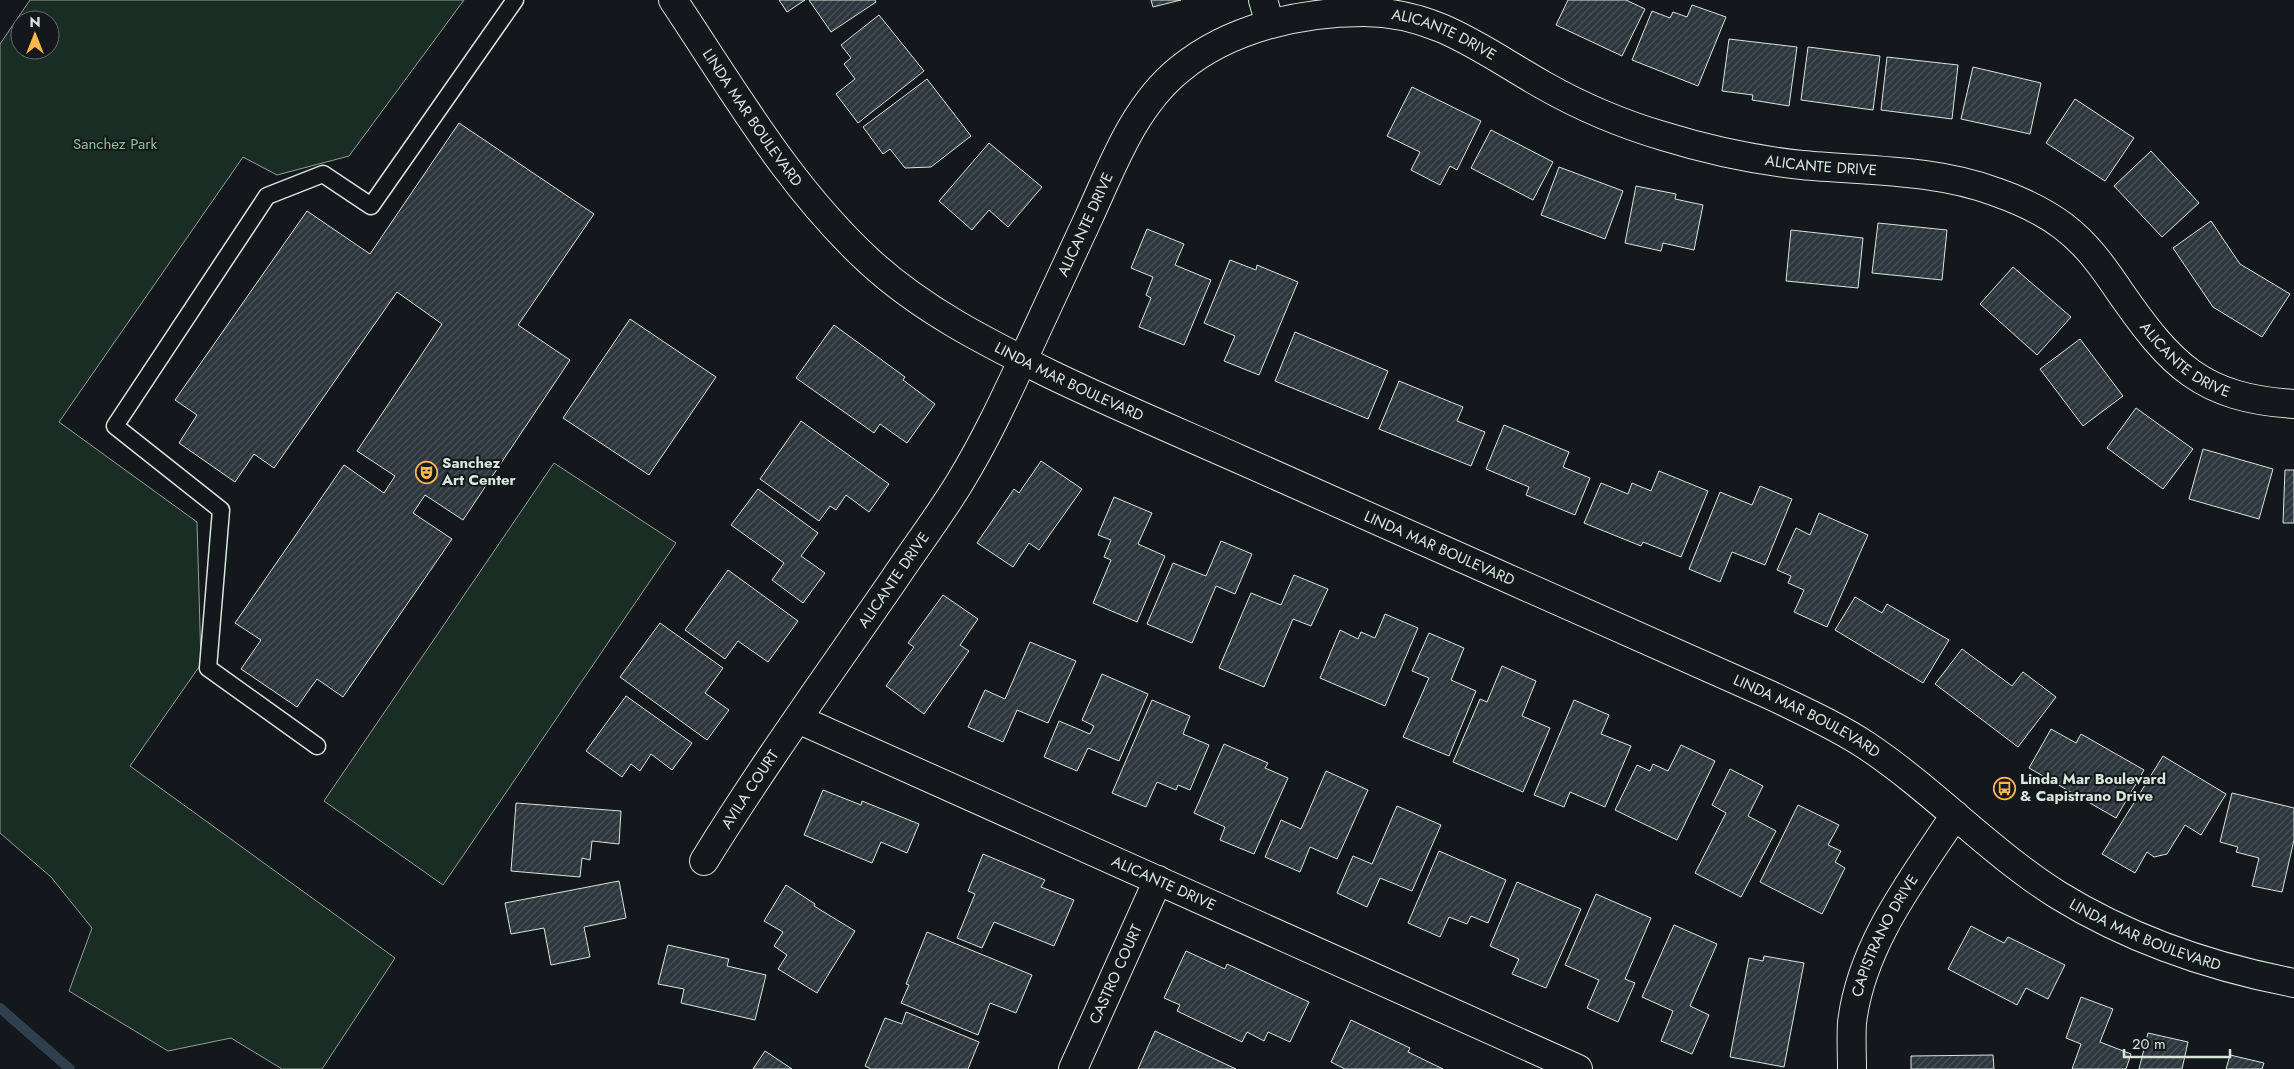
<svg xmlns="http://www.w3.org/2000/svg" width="2294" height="1069" viewBox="0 0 2294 1069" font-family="Jost,sans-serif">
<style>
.green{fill:#1a2d24;stroke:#939e99;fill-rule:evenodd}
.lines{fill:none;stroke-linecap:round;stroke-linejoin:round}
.stream{stroke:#2f3f4d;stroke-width:10}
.building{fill:url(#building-hatch);stroke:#d8e6dc}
.service-casing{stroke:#d8e6dc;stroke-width:19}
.minor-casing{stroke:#d8e6dc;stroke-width:30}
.tertiary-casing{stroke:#d8e6dc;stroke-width:30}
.service{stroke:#14181c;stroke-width:16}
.minor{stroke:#14181c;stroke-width:28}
.tertiary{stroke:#14181c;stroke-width:28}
.labels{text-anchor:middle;stroke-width:4;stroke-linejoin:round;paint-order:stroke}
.street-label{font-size:15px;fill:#d8e6dc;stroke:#14181c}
.park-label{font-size:15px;fill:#8ac095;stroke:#14181c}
.poi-label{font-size:15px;font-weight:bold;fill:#d8e6dc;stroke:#14181c;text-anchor:start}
</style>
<defs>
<pattern id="building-hatch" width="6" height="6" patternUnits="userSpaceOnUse" patternTransform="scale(1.25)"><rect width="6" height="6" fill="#2c363c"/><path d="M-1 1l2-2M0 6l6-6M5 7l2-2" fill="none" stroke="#4a5358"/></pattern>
</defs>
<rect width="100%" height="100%" fill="#14181c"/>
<g class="green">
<path d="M30 0H464L349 156 277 175 243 157 59 422 197 522 201 664 130 766 395 958 322 1069H282L231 1038 168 1051 69 991 92 928 51 877 0 833V44ZM20 20H50V50H20Z"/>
<polygon points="554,463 676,543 443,885 324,801"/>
</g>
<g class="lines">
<polyline class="stream" points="0,1008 70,1069"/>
</g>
<g class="building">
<polygon points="779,0 805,0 787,12"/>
<polygon points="809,0 875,0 876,2 831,32"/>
<polygon points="1151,0 1181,0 1153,7"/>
<polygon points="1568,0 1626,0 1645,9 1622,56 1556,25"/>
<polygon points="1692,5 1726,17 1698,86 1632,60 1652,11 1670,18 1673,12 1687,17"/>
<polygon points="879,15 924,71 858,123 836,94 855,79 844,64 851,58 841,45"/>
<polygon points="1729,39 1797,47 1789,106 1752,100 1753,95 1722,91"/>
<polygon points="1808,47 1880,56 1873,110 1801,100"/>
<polygon points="1887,57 1958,65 1952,119 1881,110"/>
<polygon points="1973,67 2041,83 2030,134 1961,119"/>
<polygon points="927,79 971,136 931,167 905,168 890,149 883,154 863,127"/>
<polygon points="1412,87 1481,121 1457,170 1450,166 1440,185 1411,170 1420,152 1387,136"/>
<polygon points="2075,99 2134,138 2105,181 2046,143"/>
<polygon points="459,123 594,214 518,325 570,360 463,520 425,495 413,513 452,539 343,697 317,679 297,707 241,669 261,640 235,623 344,465 384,493 395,476 357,451 442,324 397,292 274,468 254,454 235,482 179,443 197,415 175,400 307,211 370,254"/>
<polygon points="1491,130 1553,162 1533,200 1471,168"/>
<polygon points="989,143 1042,187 1008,227 989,210 972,230 939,201"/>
<polygon points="2151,151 2199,203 2162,237 2114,186"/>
<polygon points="1559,167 1623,191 1605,239 1541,215"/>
<polygon points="1636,186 1676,194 1675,199 1703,205 1694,250 1663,243 1661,251 1625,243"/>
<polygon points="2211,221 2240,264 2290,294 2262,337 2213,307 2173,248"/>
<polygon points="1878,223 1947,230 1942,280 1872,273"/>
<polygon points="1147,229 1184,244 1175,265 1211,280 1184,345 1139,327 1151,298 1146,295 1153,277 1131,268"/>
<polygon points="1791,230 1863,238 1858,288 1786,281"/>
<polygon points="1230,260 1256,270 1257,265 1298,282 1259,375 1224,361 1235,336 1204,323"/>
<polygon points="2013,267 2071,317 2037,355 1980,304"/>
<polygon points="630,319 716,377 649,475 563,418"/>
<polygon points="834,325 905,377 903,380 935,404 907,443 880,424 874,433 796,378"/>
<polygon points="1295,332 1388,371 1368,419 1275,381"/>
<polygon points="2080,339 2123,396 2083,426 2040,369"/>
<polygon points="1399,381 1463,407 1457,421 1485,432 1471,466 1379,429"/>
<polygon points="2136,408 2193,449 2163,489 2107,448"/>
<polygon points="801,421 889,484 869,512 846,495 836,510 830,506 819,521 760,479"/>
<polygon points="1504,425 1569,452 1563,467 1590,478 1575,515 1526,495 1529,487 1486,469"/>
<polygon points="2203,449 2273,469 2259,519 2189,499"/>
<polygon points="1041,461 1082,489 1039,550 1029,543 1013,567 977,543 1014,489 1019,493"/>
<polygon points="2285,470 2294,470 2294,523 2283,523"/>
<polygon points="1659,471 1708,491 1681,557 1643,542 1641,546 1584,523 1601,483 1628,494 1632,483 1651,491"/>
<polygon points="1760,486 1792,499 1765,565 1732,552 1720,582 1689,569 1720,492 1752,505"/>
<polygon points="758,489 818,533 801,556 825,573 803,603 772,580 784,563 731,525"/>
<polygon points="1114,497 1152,513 1138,544 1165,556 1137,622 1093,603 1111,560 1104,557 1111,540 1098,535"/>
<polygon points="1819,513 1868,535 1827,627 1794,612 1804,590 1788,583 1791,576 1777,570 1796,528 1810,535"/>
<polygon points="1221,541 1252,554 1235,594 1216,586 1192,643 1147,624 1173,563 1206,576"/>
<polygon points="728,570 798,621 768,662 738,641 725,659 685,630"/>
<polygon points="1294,575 1328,589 1311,626 1293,619 1264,687 1219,668 1251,593 1281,605"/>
<polygon points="943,595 978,619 960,645 969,651 924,714 886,686 914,647 908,643"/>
<polygon points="1855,597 1882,613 1887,604 1949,640 1923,683 1835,630"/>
<polygon points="1385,614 1418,628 1385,706 1320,678 1340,630 1358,639 1361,632 1375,638"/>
<polygon points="660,623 723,668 705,693 729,710 707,740 620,677"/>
<polygon points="1429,633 1464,648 1451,680 1476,691 1449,756 1403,737 1429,678 1412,671"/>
<polygon points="1030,642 1076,661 1048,723 1017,710 1003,742 968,727 985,690 1005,699"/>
<polygon points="1962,649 2012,686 2023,672 2056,697 2018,747 1935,684"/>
<polygon points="1502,666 1536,681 1522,716 1550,728 1523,792 1453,762 1480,699 1487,702"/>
<polygon points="1102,674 1148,694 1119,761 1088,748 1077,771 1044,757 1059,721 1090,734 1094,726 1082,720"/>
<polygon points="626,696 692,743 672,770 651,754 640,771 631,764 622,777 586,751"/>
<polygon points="1152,700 1190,716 1183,734 1209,745 1190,790 1178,785 1176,790 1157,782 1146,807 1112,793"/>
<polygon points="1574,700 1609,715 1601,734 1631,746 1605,807 1570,792 1564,807 1534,795"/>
<polygon points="2051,729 2076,743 2081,734 2144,770 2116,818 2029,768"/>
<polygon points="1224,744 1268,763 1265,768 1288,778 1254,854 1220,840 1225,827 1194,813"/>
<polygon points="1681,745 1715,761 1677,840 1615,810 1637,765 1650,771 1653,764 1668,771"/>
<polygon points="2163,756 2226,794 2201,835 2185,825 2167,854 2154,857 2147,852 2135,873 2102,854"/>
<polygon points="1730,769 1763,786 1748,816 1776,831 1741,897 1695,873 1726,813 1712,805"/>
<polygon points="1326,771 1368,790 1337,859 1310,847 1300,872 1265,857 1281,820 1301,829"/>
<polygon points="823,790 861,805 862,801 919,824 907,853 881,842 872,863 804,835"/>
<polygon points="2232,793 2294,808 2294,840 2282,892 2252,886 2259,858 2236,852 2238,847 2220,842"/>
<polygon points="516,803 621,811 619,844 592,841 590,860 582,858 580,877 511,871"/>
<polygon points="1798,805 1839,825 1828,845 1841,851 1835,862 1845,868 1822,914 1760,882"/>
<polygon points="1397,806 1441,825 1412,891 1380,878 1367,907 1337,893 1353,856 1372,864"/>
<polygon points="1439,851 1506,880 1488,923 1471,916 1467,924 1449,917 1440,937 1408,923"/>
<polygon points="983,854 1045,880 1041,887 1074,900 1054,946 994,922 982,948 957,938 975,894 968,891"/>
<polygon points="619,881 626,918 584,927 590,957 551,965 544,928 511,934 505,903"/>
<polygon points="1517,882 1581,909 1546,988 1512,974 1519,959 1490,946"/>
<polygon points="786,885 815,904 814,906 855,931 817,993 778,969 787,955 774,946 783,932 764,921"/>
<polygon points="1596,894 1651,918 1625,979 1635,983 1618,1022 1587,1008 1599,980 1565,965"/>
<polygon points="1674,925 1717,944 1690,1006 1709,1015 1692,1054 1661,1041 1673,1011 1642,997"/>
<polygon points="1971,926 2004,943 2008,937 2065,965 2048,999 2026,988 2017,1005 1948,969"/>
<polygon points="927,932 1032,975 1016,1013 990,1003 978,1035 901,1003 909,985 906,984"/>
<polygon points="668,945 729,959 727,966 766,975 755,1020 681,1003 684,989 658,984"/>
<polygon points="1186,951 1225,969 1227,964 1309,1002 1290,1042 1268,1032 1264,1041 1247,1032 1242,1042 1177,1011 1180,1005 1164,998"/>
<polygon points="1764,956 1804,963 1784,1067 1730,1057 1749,958 1763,961"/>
<polygon points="2081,997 2113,1009 2100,1042 2131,1054 2126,1069 2072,1069 2081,1044 2066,1038"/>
<polygon points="906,1012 979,1042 968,1069 871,1069 865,1066 885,1018 902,1024"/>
<polygon points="1351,1020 1410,1048 1408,1052 1443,1069 1345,1069 1331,1062"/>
<polygon points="1155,1031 1236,1069 1138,1069"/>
<polygon points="2148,1033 2188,1042 2182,1069 2139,1069"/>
<polygon points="765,1051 792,1069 753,1069"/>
<polygon points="1993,1055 1994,1069 1911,1069 1911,1056"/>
<polygon points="2230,1055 2264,1063 2262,1069 2226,1069"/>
</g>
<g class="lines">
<defs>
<polyline id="service" points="317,746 208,668 221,510 115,426 267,196 323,174 371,206 515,0"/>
<g id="minor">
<polyline points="1263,0 1270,24"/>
<path id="s1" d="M798 719 1578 1069"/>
<path id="s2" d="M704 861C763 765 829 674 893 581 915 548 940 515 960 482 985 441 1005 398 1025 355 1046 309 1068 263 1089 217 1113 165 1134 106 1180 69 1230 28 1300 12 1364 12 1436 12 1483 51 1543 85 1580 106 1622 124 1663 136 1708 150 1755 160 1802 165 1865 171 1935 169 1996 192 2019 200 2043 211 2063 226 2087 244 2104 268 2120 292 2171 365 2201 398 2294 404"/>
<path id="s3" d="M1073 1069 1158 880"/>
<path id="s4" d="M1852 1069C1852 1054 1851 1038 1852 1023 1861 945 1913 879 1955 815"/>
</g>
<g id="tertiary">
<path id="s5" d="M673 0C734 91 788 186 869 261 922 310 986 342 1050 374 1112 404 1176 431 1239 459 1416 538 1593 616 1770 695 1803 711 1837 726 1867 746 1934 791 1990 852 2058 895 2131 940 2211 967 2294 983"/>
</g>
</defs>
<use href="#service" class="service-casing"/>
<use href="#minor" class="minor-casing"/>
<use href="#tertiary" class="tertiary-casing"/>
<use href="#service" class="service"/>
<use href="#minor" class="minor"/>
<use href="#tertiary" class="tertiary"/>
</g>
<defs>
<symbol id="theatre-ring" viewBox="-11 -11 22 22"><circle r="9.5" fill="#14181c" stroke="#ffb74d" stroke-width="1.5"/><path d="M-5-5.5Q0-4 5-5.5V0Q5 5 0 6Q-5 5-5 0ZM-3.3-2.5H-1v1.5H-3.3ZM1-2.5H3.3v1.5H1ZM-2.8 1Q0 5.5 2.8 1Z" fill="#ffb74d"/></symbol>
<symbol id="bus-ring" viewBox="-11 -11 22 22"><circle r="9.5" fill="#14181c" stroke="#ffb74d" stroke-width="1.5"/><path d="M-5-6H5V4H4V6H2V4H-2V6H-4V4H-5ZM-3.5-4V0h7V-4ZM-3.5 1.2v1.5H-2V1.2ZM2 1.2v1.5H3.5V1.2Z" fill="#ffb74d"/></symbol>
</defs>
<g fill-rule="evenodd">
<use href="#theatre-ring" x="414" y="460" width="25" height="25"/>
<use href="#bus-ring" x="1992" y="776" width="25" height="25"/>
</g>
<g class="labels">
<g class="street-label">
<text dy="5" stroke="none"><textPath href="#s2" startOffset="1208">ALICANTE DRIVE</textPath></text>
<text dy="5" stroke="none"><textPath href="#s5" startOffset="142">LINDA MAR BOULEVARD</textPath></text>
<text dy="5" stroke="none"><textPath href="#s2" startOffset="1612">ALICANTE DRIVE</textPath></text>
<text dy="5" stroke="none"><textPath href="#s2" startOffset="744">ALICANTE DRIVE</textPath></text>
<text dy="5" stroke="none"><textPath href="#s2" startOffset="2048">ALICANTE DRIVE</textPath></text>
<text dy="5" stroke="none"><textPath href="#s5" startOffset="562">LINDA MAR BOULEVARD</textPath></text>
<text dy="5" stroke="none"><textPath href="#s5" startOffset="968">LINDA MAR BOULEVARD</textPath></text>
<text dy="5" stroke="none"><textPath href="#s2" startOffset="339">ALICANTE DRIVE</textPath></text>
<text dy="5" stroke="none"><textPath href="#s5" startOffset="1372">LINDA MAR BOULEVARD</textPath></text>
<text dy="5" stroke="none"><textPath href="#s2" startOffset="85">AVILA COURT</textPath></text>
<text dy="5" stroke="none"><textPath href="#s1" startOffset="401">ALICANTE DRIVE</textPath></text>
<text dy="5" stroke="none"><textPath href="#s5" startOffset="1778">LINDA MAR BOULEVARD</textPath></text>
<text dy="5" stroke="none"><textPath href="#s4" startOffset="140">CAPISTRANO DRIVE</textPath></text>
<text dy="5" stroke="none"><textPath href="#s3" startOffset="104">CASTRO COURT</textPath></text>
</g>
<g class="park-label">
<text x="115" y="149">Sanchez Park</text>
</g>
<g class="poi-label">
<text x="442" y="468">Sanchez<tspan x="442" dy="17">Art Center</tspan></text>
<text x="2020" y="784">Linda Mar Boulevard<tspan x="2020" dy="17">&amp; Capistrano Drive</tspan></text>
</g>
</g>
<g transform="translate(35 35)"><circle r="24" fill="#14181c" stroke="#626a69"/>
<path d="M0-4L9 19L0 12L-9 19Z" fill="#ffb74d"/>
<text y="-8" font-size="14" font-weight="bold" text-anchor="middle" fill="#d8e6dc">N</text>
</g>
<path d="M2124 1049v8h106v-8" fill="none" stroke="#d8e6dc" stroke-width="2.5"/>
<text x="2132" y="1049" font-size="15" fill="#d8e6dc" stroke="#14181c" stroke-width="4" paint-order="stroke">20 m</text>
</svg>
